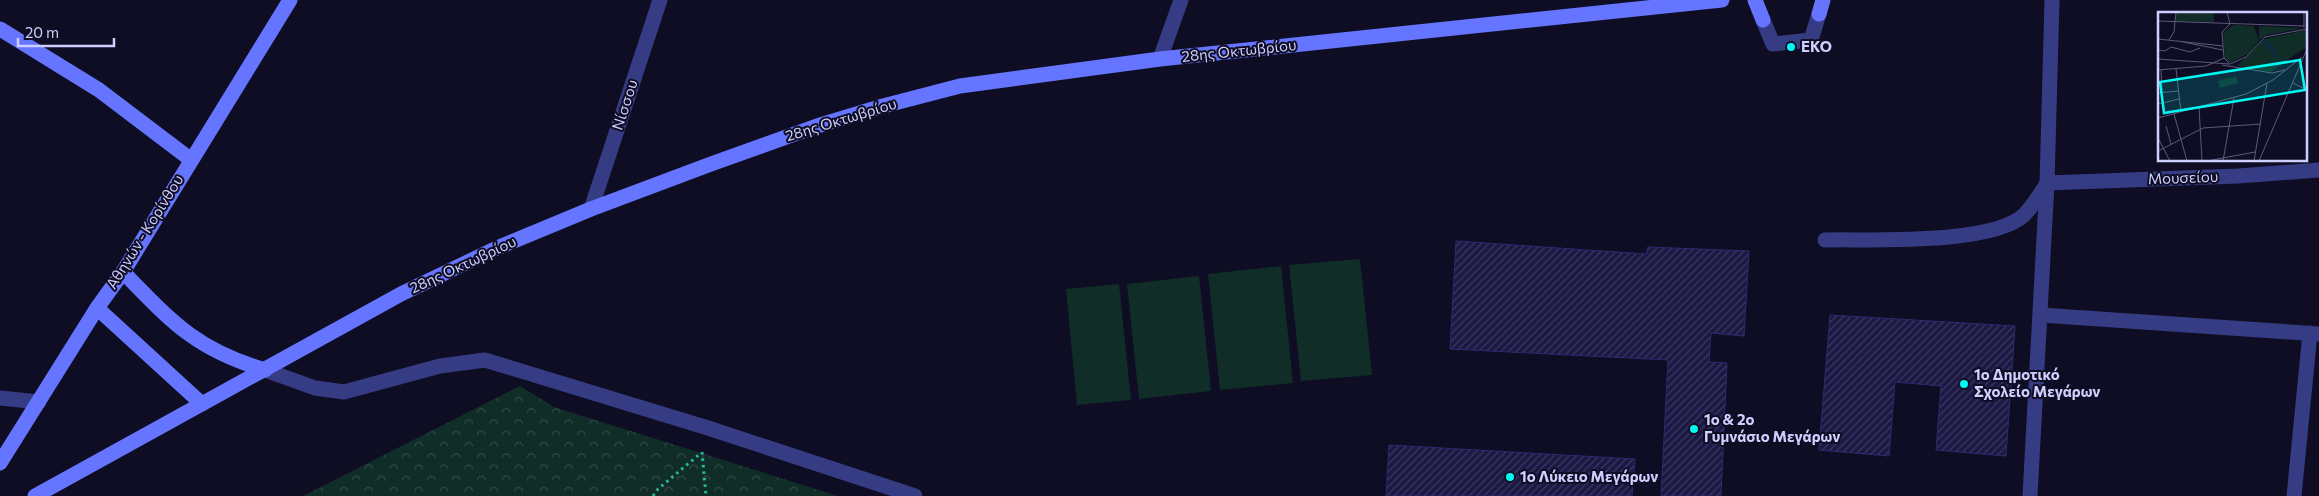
<svg xmlns="http://www.w3.org/2000/svg" width="2319" height="496" viewBox="0 0 2319 496" font-family="Commissioner,sans-serif">
<style>
.forest{fill:url(#forest-crowns)}
.pitch{fill:#102d28}
.building{fill:url(#building-hatch);stroke:#2e2971}
.lines{fill:none;stroke-linecap:round;stroke-linejoin:round}
.path{stroke:#29b89e;stroke-width:3;stroke-dasharray:2.5 4;stroke-linecap:butt}
.lane{stroke:#363c84;stroke-width:15}
.street{stroke:#363c84;stroke-width:15}
.secondary{stroke:#6575ff;stroke-width:15}
.poi-dot{fill:#00f9f3;stroke:#0e0d23;stroke-width:2}
.labels{text-anchor:middle;stroke-width:4;stroke-linejoin:round;paint-order:stroke}
.poi-label{font-size:15px;font-weight:bold;fill:#cecfff;stroke:#0e0d23;text-anchor:start}
.street-label{font-size:15px;fill:#cecfff;stroke:#0e0d23}
.inset-river{fill:none;stroke:#0a2b49;stroke-width:2.5}
.inset-road{fill:none;stroke:#5b5b7b;stroke-width:1}
.view{fill:#00f9f3;fill-opacity:0.15;stroke:#00f9f3;stroke-width:2.5}
.inset-edge{fill:none;stroke:#cecfff;stroke-width:2.5}
</style>
<defs>
<pattern id="forest-crowns" width="20" height="18" patternUnits="userSpaceOnUse" patternTransform="scale(1.25)"><rect width="20" height="18" fill="#102d28"/><path d="M2 6a3 3 0 1 1 6 0M12 15a3 3 0 1 1 6 0" fill="none" stroke="#324a48"/></pattern>
<pattern id="building-hatch" width="6" height="6" patternUnits="userSpaceOnUse" patternTransform="scale(1.25)"><rect width="6" height="6" fill="#1b1844"/><path d="M-1 1l2-2M0 6l6-6M5 7l2-2" fill="none" stroke="#3b3960"/></pattern>
</defs>
<rect width="100%" height="100%" fill="#0e0d23"/>
<polygon class="forest" points="520,386 554,407 838,496 303,496"/>
<g class="pitch">
<polygon points="1360,259 1372,375 1301,381 1289,265"/>
<polygon points="1281,266 1293,383 1220,390 1208,274"/>
<polygon points="1199,276 1211,391 1139,399 1127,284"/>
<polygon points="1119,284 1131,400 1077,405 1066,289"/>
</g>
<g class="building">
<polygon points="1456,241 1646,254 1648,247 1749,251 1744,336 1711,333 1709,362 1727,363 1721,496 1661,496 1668,360 1450,349"/>
<polygon points="1830,315 2015,326 2006,456 1936,450 1941,386 1895,382 1889,456 1819,450"/>
<polygon points="1389,445 1635,459 1632,496 1386,496"/>
</g>
<g class="lines">
<g class="path">
<polyline points="702,452 706,496"/>
<polyline points="653,496 658,489 701,453"/>
</g>
<g class="lane">
<polyline points="1763,20 1773,44 1811,40 1819,14"/>
<path d="M1825 240C1871 239 1992 245 2024 215 2033 206 2040 194 2047 183"/>
<polyline points="0,398 39,402"/>
</g>
<g class="street">
<polyline points="1160,59 1181,0"/>
<polyline points="2047,183 2238,176 2319,170"/>
<polyline points="591,209 660,0"/>
<polyline points="2041,315 2319,334"/>
<polyline points="265,370 315,388 344,392 440,366 485,360 708,428 915,496"/>
<polyline points="2030,496 2047,183 2052,0"/>
<polyline points="2294,496 2310,333"/>
</g>
<g class="secondary">
<polyline points="1755,0 1763,20"/>
<polyline points="1819,14 1823,0"/>
<polyline points="0,29 99,90 190,159"/>
<path d="M123 272C172 322 195 349 265 370"/>
<polyline points="97,308 202,404"/>
<polyline points="0,463 97,308 123,272 290,0"/>
<polyline points="35,496 401,294 497,248 591,209 711,164 817,126 883,106 960,86 1160,59 1722,0"/>
</g>
</g>
<g class="poi-dot">
<circle cx="1791" cy="47" r="5"/>
<circle cx="1964" cy="384" r="5"/>
<circle cx="1694" cy="429" r="5"/>
<circle cx="1510" cy="477" r="5"/>
</g>
<g class="labels">
<g class="poi-label">
<text x="1801" y="52">EKO</text>
<text x="1974" y="380">1ο Δημοτικό<tspan x="1974" dy="17">Σχολείο Μεγάρων</tspan></text>
<text x="1704" y="425">1ο &amp; 2ο<tspan x="1704" dy="17">Γυμνάσιο Μεγάρων</tspan></text>
<text x="1520" y="482">1ο Λύκειο Μεγάρων</text>
</g>
<g class="street-label">
<text transform="translate(1239 51) rotate(-6)" y="5">28ης Οκτωβρίου</text>
<text transform="translate(625 105) rotate(-72)" y="5">Νίσσου</text>
<text transform="translate(841 120) rotate(-17)" y="5">28ης Οκτωβρίου</text>
<text transform="translate(2183 178) rotate(-2)" y="5">Μουσείου</text>
<text transform="translate(145 232) rotate(-58)" y="5">Αθηνών - Κορίνθου</text>
<text transform="translate(463 265) rotate(-25)" y="5">28ης Οκτωβρίου</text>
</g>
</g>
<g transform="translate(2158 12)">
<rect width="149" height="149" fill="#0e0d23"/>
<path d="M18 0H56V10L18 9Z" fill="#102d28"/>
<path d="M75 13 96 14 101 29 91 41 72 51 67 46 65 21ZM101 14 145 16 109 23 101 28ZM149 18 147 36 112 60 79 54 106 27Z" fill="#102d28"/>
<path d="M78 64 80 71 62 76 60 69Z" fill="#102d28"/>
<path class="inset-river" d="M108 28 120 48"/>
<path class="inset-road" d="M69 0 72 12 64 20 66 46 71 51M146 0V16M0 9 146 14M0 27 65 34M11 28 16 20 18 0M25 30 65 38M0 38 7 39 13 35 32 40 42 36M0 47 72 52 88 45 107 25 149 17M64 53 114 61 127 58M18 57 23 100M0 58 48 54 66 46M3 58 4 80M135 71 149 78M0 81 20 79M0 92 21 87M41 95 44 149M16 102 29 149M0 106 88 82 115 68 144 45M8 114 13 132M0 126 12 149M0 139 45 116 103 112M49 149 97 140M65 149 76 86M96 149 109 71M101 149 149 37"/>
<path class="view" d="M142 48 147 78 6 101 2 70Z"/>
<rect width="149" height="149" class="inset-edge"/>
</g>
<path d="M18 38v8h96v-8" fill="none" stroke="#cecfff" stroke-width="2.5"/>
<text x="25" y="38" font-size="15" fill="#cecfff" stroke="#0e0d23" stroke-width="4" paint-order="stroke">20 m</text>
</svg>
